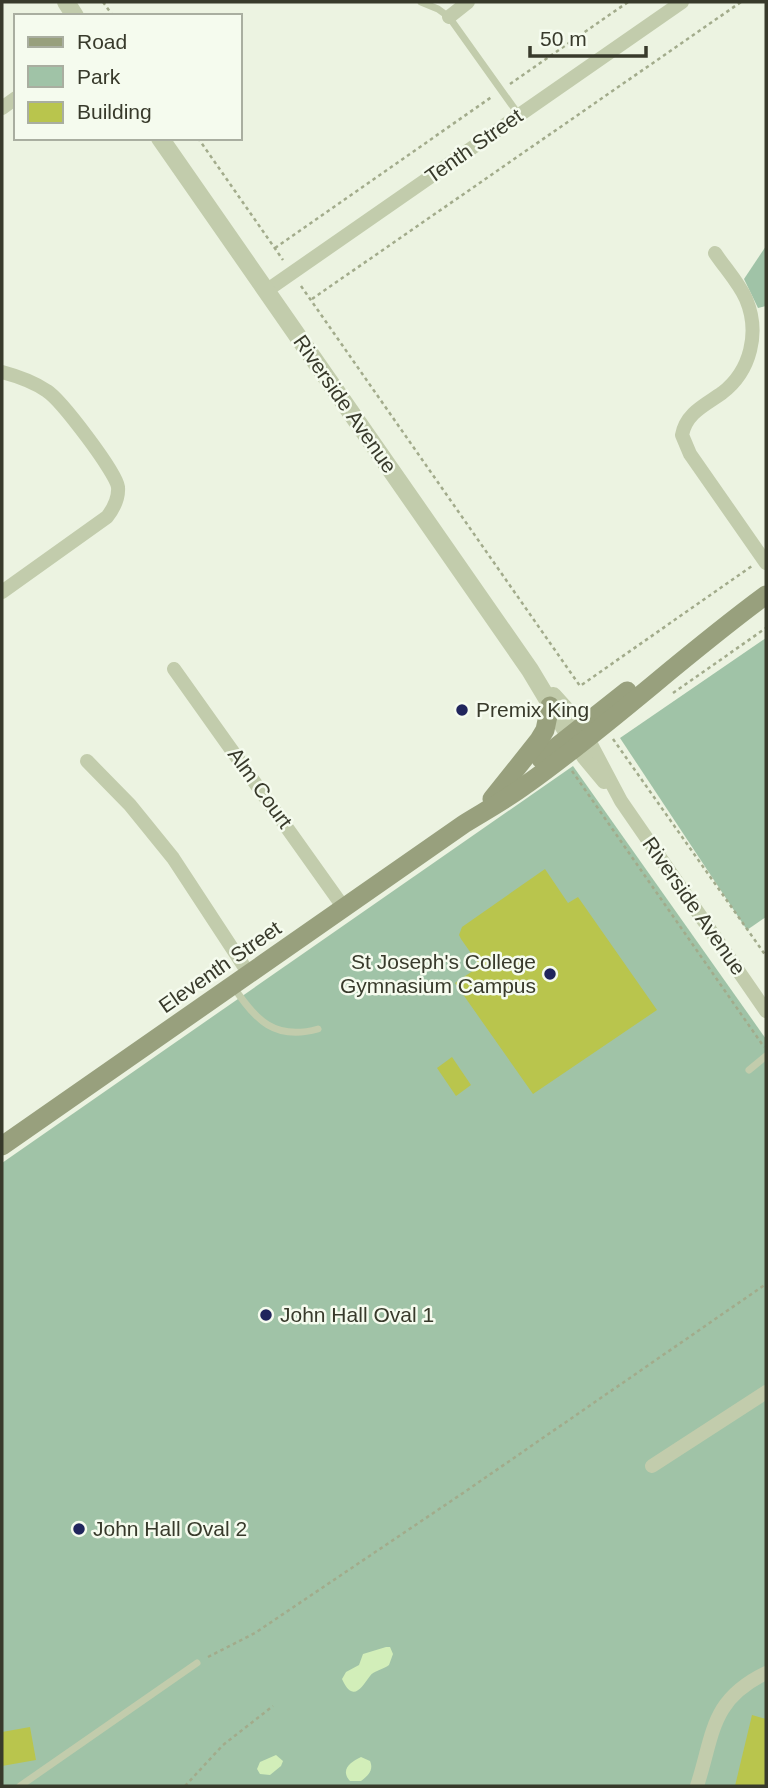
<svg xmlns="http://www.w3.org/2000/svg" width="768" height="1788" viewBox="0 0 768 1788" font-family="Arial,sans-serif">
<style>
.green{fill:#a0c3a7}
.sand{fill:#d2eeb9}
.building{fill:#b9c54d}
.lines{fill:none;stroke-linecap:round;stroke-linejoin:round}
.path{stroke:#a2ab8b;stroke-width:2.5;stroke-dasharray:3.5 3.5;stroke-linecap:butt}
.service{stroke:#c2ccac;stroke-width:7}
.minor{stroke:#c2ccac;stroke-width:14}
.tertiary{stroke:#c2ccac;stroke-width:18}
.secondary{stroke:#98a07d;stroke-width:19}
.poi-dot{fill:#20255c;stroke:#f5fbee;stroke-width:2.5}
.labels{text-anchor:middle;stroke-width:5;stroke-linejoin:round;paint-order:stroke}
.street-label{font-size:21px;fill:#383a2b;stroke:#f5fbee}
.poi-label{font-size:21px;fill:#383a2b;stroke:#f5fbee;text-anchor:start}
</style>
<rect width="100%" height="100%" fill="#ecf3e1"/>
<g class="green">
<polygon points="766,246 766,306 758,308 744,279"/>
<polygon points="766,638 766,917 747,930 620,738"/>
<polygon points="573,766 766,1039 766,1786 2,1786 2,1163"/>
</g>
<g class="sand">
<path d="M386 1647H390L393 1654 389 1665C384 1669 373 1671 370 1676 361 1688 353 1703 342 1679L346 1672 359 1665 363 1654Z"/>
<polygon points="276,1755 283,1761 281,1766 270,1775 260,1774 257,1769 260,1762"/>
<path d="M361 1757 370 1761C374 1770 368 1776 361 1781H350C340 1770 350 1762 361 1757Z"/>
</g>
<g class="building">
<polygon points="545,869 568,903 578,897 657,1010 533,1094 455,983 480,966 461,939 459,935 462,927"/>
<polygon points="452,1057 471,1085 456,1096 437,1068"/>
<polygon points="752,1715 766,1719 766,1786 735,1786"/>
<polygon points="30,1727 36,1760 2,1766 2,1732"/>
</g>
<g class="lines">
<g class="path">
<polyline points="103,2 113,16"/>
<polyline points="510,84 628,2"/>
<polyline points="198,138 283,260"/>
<polyline points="275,248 493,96"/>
<polyline points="301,286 580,686 752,566"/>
<polyline points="312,299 741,2"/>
<polyline points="673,693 766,628"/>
<polyline points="613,739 766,956"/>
<polyline points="572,771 764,1047"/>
<polyline points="208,1657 255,1633 466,1491 766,1284"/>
<polyline points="185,1786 223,1745 273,1706"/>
</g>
<g class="service">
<polyline points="421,2 438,9 449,17 519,115"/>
<path d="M233 986C255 1020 275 1041 318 1029"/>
<polyline points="749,1070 766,1056"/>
<polyline points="20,1786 197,1663"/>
</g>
<g class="minor">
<polyline points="449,17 468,2"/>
<polyline points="2,108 16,98"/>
<path d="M715 253C725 268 739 283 746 299 760 332 751 371 722 393 705 405 686 413 682 435L690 454 766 563"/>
<polyline points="266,291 682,2"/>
<path d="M2 372C17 376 34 382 47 391 61 400 116 472 118 487 119 499 114 508 107 517L2 592"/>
<polyline points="174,669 344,908"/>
<polyline points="584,731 621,801 766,1011"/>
<polyline points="572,740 584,758 604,782"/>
<polyline points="87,761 130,805 173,858 249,974"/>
<polyline points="652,1466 766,1392"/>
<path d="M697 1786C714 1734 710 1700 766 1673"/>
</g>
<g class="tertiary">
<polyline points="66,2 75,16"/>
<polyline points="160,138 530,670 569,735"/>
<polyline points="553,696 580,726"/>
</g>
<g class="secondary">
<polyline points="541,759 627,691"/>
<polyline points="492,799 539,740 545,730 550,706"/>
<path d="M2 1146 464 824C485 811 507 799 527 784 610 725 684 655 766 595"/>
</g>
</g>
<g class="poi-dot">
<circle cx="462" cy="710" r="7"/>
<circle cx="550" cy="974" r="7"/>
<circle cx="266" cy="1315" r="7"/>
<circle cx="79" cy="1529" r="7"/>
</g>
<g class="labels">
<g class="street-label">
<text transform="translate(474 146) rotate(-35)" y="7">Tenth Street</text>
<text transform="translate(345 404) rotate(55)" y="7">Riverside Avenue</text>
<text transform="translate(260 788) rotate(54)" y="7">Alm Court</text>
<text transform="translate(694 906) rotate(55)" y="7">Riverside Avenue</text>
<text transform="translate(220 967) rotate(-35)" y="7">Eleventh Street</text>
</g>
<g class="poi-label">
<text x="476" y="717">Premix King</text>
<text x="536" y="969" text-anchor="end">St Joseph's College<tspan x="536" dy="24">Gymnasium Campus</tspan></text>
<text x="280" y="1322">John Hall Oval 1</text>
<text x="93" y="1536">John Hall Oval 2</text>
</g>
</g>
<rect width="768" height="1788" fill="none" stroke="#383a2b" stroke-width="7"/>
<rect x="14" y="14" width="228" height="126" fill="#f5fbee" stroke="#a9aea0" stroke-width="2"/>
<rect x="28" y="37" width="35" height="10" fill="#98a07d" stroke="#a9aea0" stroke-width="2"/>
<text x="77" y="49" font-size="21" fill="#383a2b">Road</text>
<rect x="28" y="66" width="35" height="21" fill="#a0c3a7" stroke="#a9aea0" stroke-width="2"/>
<text x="77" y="84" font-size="21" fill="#383a2b">Park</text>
<rect x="28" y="102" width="35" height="21" fill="#b9c54d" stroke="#a9aea0" stroke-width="2"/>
<text x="77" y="119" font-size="21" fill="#383a2b">Building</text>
<path d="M530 46v10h116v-10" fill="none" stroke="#383a2b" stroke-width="3.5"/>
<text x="540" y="46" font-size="21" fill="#383a2b" stroke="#f5fbee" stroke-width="5" paint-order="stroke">50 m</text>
</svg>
